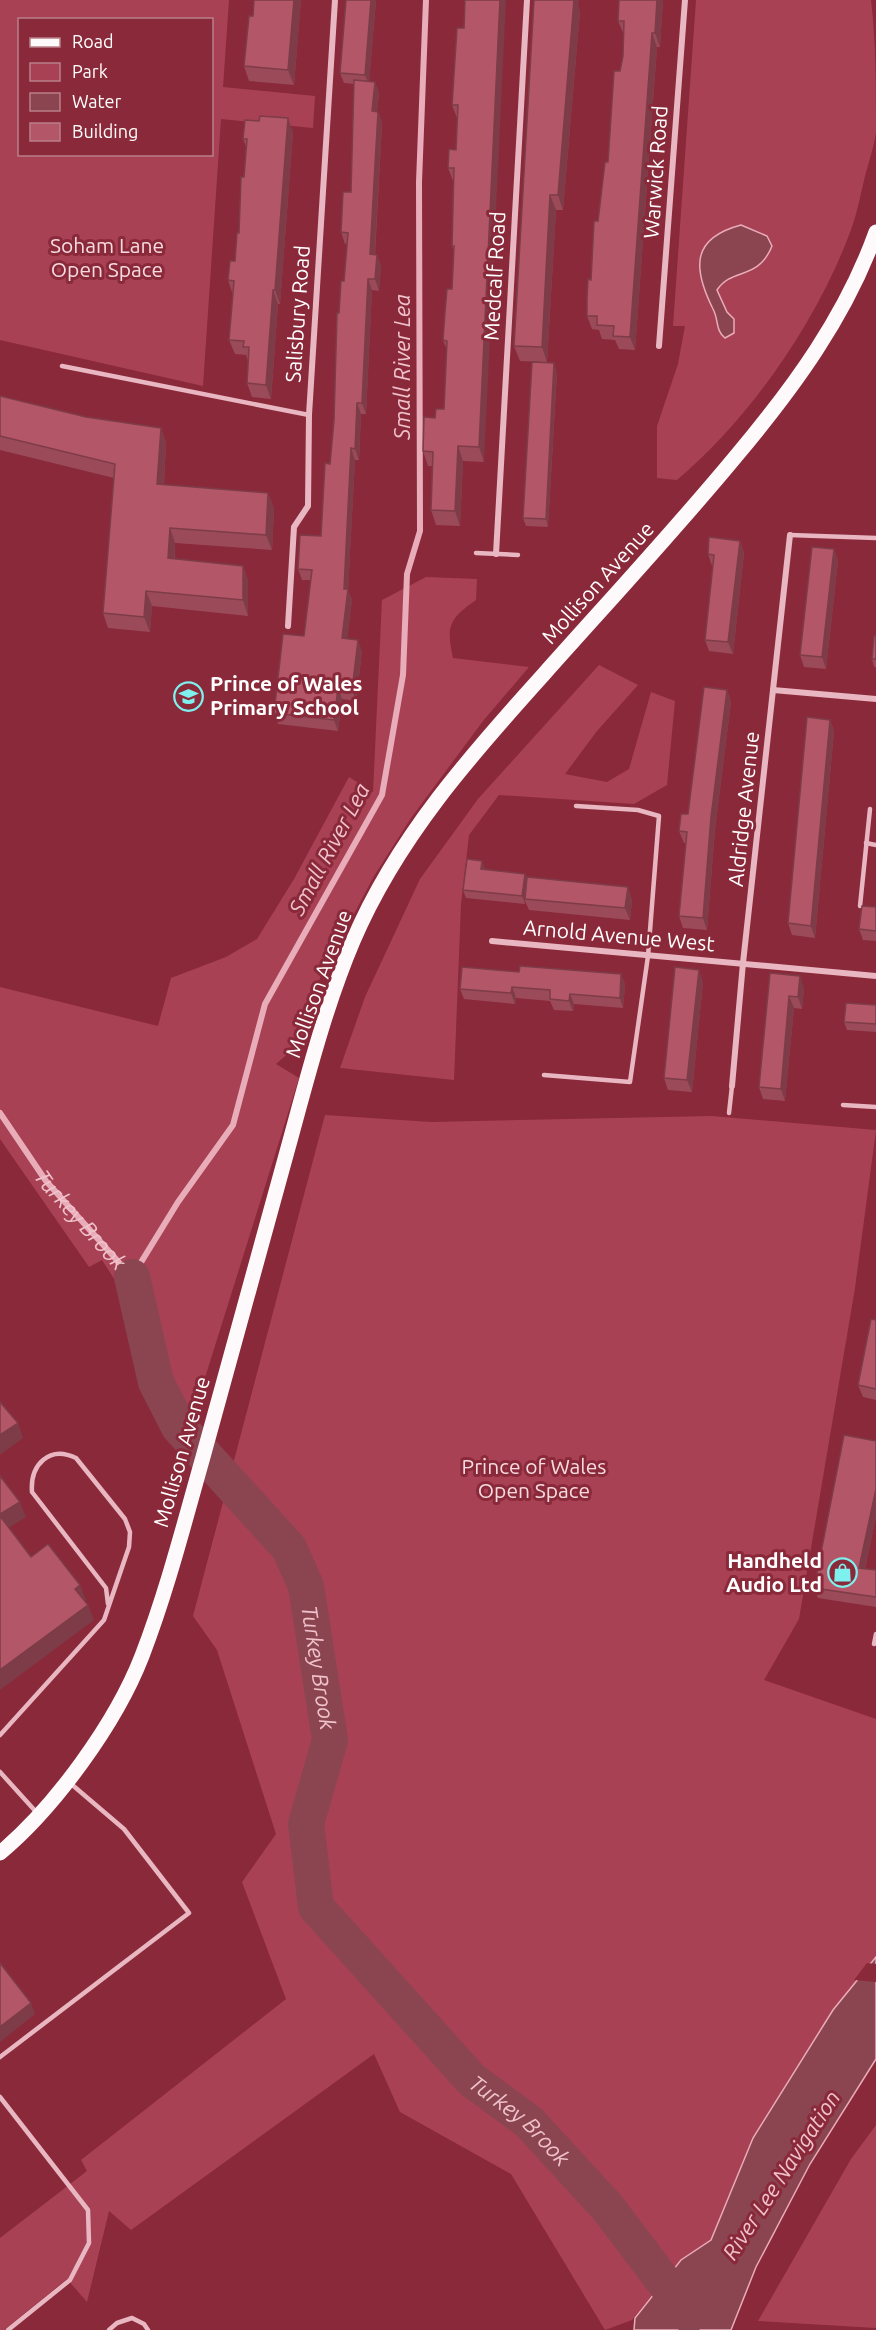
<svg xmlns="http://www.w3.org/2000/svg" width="876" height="2330" viewBox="0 0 876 2330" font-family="Ubuntu,sans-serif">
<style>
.green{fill:#a94155;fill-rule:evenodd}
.water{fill:#8b4551;stroke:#e9acb9;stroke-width:1.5}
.pier{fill:#8a293a}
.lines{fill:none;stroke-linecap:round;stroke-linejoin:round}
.stream{stroke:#e9acb9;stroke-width:6}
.river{stroke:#8b4551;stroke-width:36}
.lane{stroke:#e9b7c1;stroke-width:4.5}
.street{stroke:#e9b7c1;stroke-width:6}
.primary{stroke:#fefafb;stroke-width:15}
.wall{fill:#9a4a59}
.shaded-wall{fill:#7d3c48}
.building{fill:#b35667;stroke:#7d3c48;stroke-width:1.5}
.labels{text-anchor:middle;stroke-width:6;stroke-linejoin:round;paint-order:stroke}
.street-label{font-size:21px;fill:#fff;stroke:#8a293a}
.park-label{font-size:21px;fill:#f7dbe1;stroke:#8a293a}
.poi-label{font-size:21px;font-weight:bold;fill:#fff;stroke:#8a293a;text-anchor:start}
.water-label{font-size:22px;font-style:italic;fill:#f0c3cc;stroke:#8a293a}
</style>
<rect width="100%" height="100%" fill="#8a293a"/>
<g class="green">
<path d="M0 0H229L223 87 315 96 313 128 221 119 203 386 0 340ZM20 20H212V154H20Z"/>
<path d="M696 0H871C876 41 876 91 876 132 874 146 869 162 865 176 861 192 858 209 853 224 821 316 751 418 677 480L657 478V426L678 364 685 326H673Z"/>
<path d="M426 577 477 579 476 600C449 619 446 626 453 658L529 667 483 721 411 818 374 876 317 984 307 1037 276 1064 299 1078 182 1451 163 1425 147 1385 127 1299 102 1260 89 1267 0 1139V987L158 1026 171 978 226 957 257 939 294 879 349 777 373 792 382 600Z"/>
<polygon points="599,665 638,685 597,731 565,774 607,782 629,769 651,692 675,701 667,785 634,804 499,795 469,835 461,904 454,1080 340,1068 365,997 420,879 478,799"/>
<polygon points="325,1115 431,1122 712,1116 876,1130 855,1288 799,1619 764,1680 876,1719 876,1959 753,2138 711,2240 681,2260 632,2320 605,2330 511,2174 400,2112 374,2054 131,2230 109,2211 87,2302 67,2279 4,2330 0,2330 0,2238 87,2171 81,2160 286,1999 242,1882 276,1834 217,1650 193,1616"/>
<polygon points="876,2125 876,2328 758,2321 851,2159"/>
</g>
<g class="water">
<path d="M741 225 767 236 772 246C758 281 732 267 717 290L727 312 734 319V333L725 338C715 330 719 320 713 309 692 267 692 238 741 225Z"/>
<polygon points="876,1957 876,2059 810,2164 756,2267 731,2330 634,2330 635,2318 681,2260 711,2240 753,2138 833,2010"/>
</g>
<polygon class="pier" points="867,1963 876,1964 876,1982 854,1980"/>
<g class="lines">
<path class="stream" id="s1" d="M0 1113 46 1181 132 1277 178 1202 233 1125 265 1004 382 795 403 675 407 574 420 531 419 182 426 0"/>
<path class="river" id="s2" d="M132 1277 156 1382 179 1427 289 1548 306 1586 330 1740 306 1824 316 1907 472 2080 529 2122 608 2208 689 2315"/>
<g class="lane">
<polyline points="62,366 309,415"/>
<polyline points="790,535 876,538"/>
<polyline points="476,553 518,555"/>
<polyline points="866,843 876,845"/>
<polyline points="860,906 870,809"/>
<polyline points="544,1075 630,1082 648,956 659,816 638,810 576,806"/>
<polyline points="843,1105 876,1107"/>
<polyline points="729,1113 732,1086"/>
<polyline points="874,1644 876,1634"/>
<path d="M0 1735 104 1620 129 1547 130 1532 125 1519 76 1458C49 1445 30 1465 32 1492L106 1588 108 1604"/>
<polyline points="0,1772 38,1814"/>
<polyline points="0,2057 189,1913 124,1829 70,1783"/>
<polyline points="0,2097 88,2210 89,2243 70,2280 8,2330"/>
<polyline points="109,2330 117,2323 132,2318 144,2324 148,2330"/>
</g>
<g class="street">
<polyline points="659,346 685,0"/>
<polyline points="496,554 527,0"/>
<polyline points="288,626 294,527 308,506 309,415 335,0"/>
<polyline points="773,690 876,699"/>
<polyline points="492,941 876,976"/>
<polyline points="732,1086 743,963 790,535"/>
</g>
<path class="primary" d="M0 1853C55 1807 116 1723 142 1656 167 1591 184 1524 203 1457 232 1354 260 1251 288 1148 307 1079 325 1007 353 941 397 838 470 756 544 674 609 601 675 530 737 455 794 387 846 316 876 232"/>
</g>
<g class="wall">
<polygon points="254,0 301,0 294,85 249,81 244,66 253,16"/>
<polygon points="376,0 369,82 375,82 379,93 377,111 378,112 382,123 375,255 377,255 381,266 379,291 372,290 366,414 361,414 359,460 355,460 348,590 352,600 347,638 362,651 356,701 342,699 338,731 278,724 274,713 304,636 311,580 302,580 298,569 321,536 330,464 334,420 339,313 344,281 347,244 345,244 341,232 351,192 354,84 344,83 340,73"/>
<polygon points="579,0 578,6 580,11 563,210 556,210 547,362 520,361 514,346"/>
<polygon points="663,0 660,47 657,47 635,350 619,349 615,340 602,339 599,330 592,329 587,316 598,221 608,162 620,71 623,56 624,35 618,21"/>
<polygon points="457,28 484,462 463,461 460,526 436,525 431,510 432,466 428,466 423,451 435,418 444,409 447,350 443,340 452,289 454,252 452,246 453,181 448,168 456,150 457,118 452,105"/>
<polygon points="293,132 280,304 278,304 271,399 252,397 247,383 248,361 246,355 235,354 229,340 233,295 228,280 235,261 239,233 246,147 243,139"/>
<polygon points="557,372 548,527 526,526 523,518"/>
<polygon points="0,396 86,417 161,428 166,443 164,485 268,493 274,509 272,550 175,543 175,559 243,566 248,581 248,616 152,606 150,632 108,628 103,613 114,478 0,450"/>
<polygon points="740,541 744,553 733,654 709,651 705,640 713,566 712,566 708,554"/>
<polygon points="834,549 838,561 826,669 804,667 800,655"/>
<polygon points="876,636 876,667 874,667 872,659"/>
<polygon points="727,690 731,702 715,829 707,930 683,928 679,916 686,843 684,843 679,831 688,814"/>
<polygon points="830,720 834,731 815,938 792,935 788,923"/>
<polygon points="482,861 485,870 525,874 527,880 632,899 630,920 529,910 525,901 525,904 466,898 463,890"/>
<polygon points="876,907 876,941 863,940 859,929"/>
<polygon points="519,972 621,974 625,985 623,1008 574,1004 573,1011 554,1010 550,1001 516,998 515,1004 464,999 460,989"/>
<polygon points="770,973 804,988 802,1009 794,1008 785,1101 763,1099 759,1087"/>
<polygon points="703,982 692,1092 668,1090 664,1078"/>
<polygon points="876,1005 876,1032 847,1030 844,1022"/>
<polygon points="876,1320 876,1400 863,1397 858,1385"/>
<polygon points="876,1441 876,1516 865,1569 876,1570 876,1607 818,1598 814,1588"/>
</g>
<g class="shaded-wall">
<polygon points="294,0 301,0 294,85 288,70"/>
<polygon points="371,0 376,0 369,85 365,75"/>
<polygon points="500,0 506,0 484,462 479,447"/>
<polygon points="574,0 579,0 578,6 580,11 563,210 558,195"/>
<polygon points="657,0 663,0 660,47 655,33"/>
<polygon points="652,33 657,47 635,350 630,337"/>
<polygon points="375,82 379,93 376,122 372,111"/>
<polygon points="378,112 382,123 374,266 370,254"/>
<polygon points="288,118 293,132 280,304 275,290"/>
<polygon points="550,195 556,210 547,362 542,347"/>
<polygon points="377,255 381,266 379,291 375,279"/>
<polygon points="368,279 372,290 366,414 362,403"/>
<polygon points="273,290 278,304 271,399 266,385"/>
<polygon points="554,363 557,372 548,527 546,519"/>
<polygon points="357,403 361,414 359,460 355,449"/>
<polygon points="161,428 166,443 163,500 157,484"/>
<polygon points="458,446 463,461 460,526 455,511"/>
<polygon points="351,448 355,460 348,590 352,600 346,649 342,638"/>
<polygon points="268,493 274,509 272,550 266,535"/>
<polygon points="170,528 175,543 174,574 168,558"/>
<polygon points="740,541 744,553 733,654 728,642"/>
<polygon points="834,549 838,561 826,669 822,657"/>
<polygon points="243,566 248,581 248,616 243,600"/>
<polygon points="146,591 152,606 150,632 144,617"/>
<polygon points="358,640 362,651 356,701 352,690"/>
<polygon points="338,688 342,699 338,731 334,720"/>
<polygon points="727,690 731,702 715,829 707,930 703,918 711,817"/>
<polygon points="830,720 834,731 815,938 811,926"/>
<polygon points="482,861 485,869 484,877 481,869"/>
<polygon points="525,874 528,882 525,899 525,904 522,896"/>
<polygon points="628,887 632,899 630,920 625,908"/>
<polygon points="699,970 703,982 692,1092 687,1080"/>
<polygon points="621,974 625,985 623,1008 620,998"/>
<polygon points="800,976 804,988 802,1009 798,997"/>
<polygon points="512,987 516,998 515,1004 511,993"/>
<polygon points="570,994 574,1004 573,1011 569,1001"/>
<polygon points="789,996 794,1008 785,1101 781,1089"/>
<polygon points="18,1423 23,1438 0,1455 0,1435"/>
<polygon points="876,1489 876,1516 863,1578 859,1568"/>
<polygon points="20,1502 26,1517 5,1530 0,1518 0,1514"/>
<polygon points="80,1585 86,1600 81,1604 75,1589"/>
<polygon points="88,1605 94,1620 0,1690 0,1670"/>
<polygon points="31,2003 35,2014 0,2042 0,2027"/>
</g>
<g class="building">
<polygon points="254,0 294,0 288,70 244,66 249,16 253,16"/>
<polygon points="346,0 371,0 365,75 340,73"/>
<polygon points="465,0 500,0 479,447 458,446 455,511 431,510 433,452 423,451 424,417 435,418 436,409 444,409 447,341 443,340 445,312 447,289 452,289 454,246 452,246 454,168 448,168 449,149 456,150 458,105 452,105 453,90 457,28 464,28"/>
<polygon points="534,0 574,0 558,195 550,195 542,347 514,346"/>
<polygon points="619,0 657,0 655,33 652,33 630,337 613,336 614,326 597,325 597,316 587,316 587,299 588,279 591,280 594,221 598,221 605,162 608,162 614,71 620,71 623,56 624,21 618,21"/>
<polygon points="354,80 375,82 372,111 378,112 370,254 377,255 375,279 368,279 362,403 357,403 355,449 351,448 344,589 348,589 342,638 358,640 352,690 338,688 334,720 274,713 283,634 304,636 312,570 298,569 300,535 321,536 325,463 330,464 334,420 337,313 339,313 341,281 344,281 348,233 341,232 343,192 351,192"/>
<polygon points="260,116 288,118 275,290 273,290 266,385 247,383 249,347 243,347 244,341 229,340 234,281 228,280 230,261 235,261 237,233 239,233 241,177 244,177 247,139 243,139 245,120 259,121"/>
<polygon points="532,362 554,363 546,519 523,518"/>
<polygon points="0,396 86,417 161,428 157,484 268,493 266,535 170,528 168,558 243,566 243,600 146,591 144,617 103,613 115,464 0,436"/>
<polygon points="709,537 740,541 728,642 705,640 714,555 708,554"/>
<polygon points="812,547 834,549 822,657 800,655"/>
<polygon points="874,636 876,636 876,659 872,659"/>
<polygon points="704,687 727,690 711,817 703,918 679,916 687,832 679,831 681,814 688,814"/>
<polygon points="807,717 830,720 811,926 788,923"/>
<polygon points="467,859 482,861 481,869 525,874 522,896 463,890"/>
<polygon points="527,877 628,887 625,908 525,899"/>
<polygon points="862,906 876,907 876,931 859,929"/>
<polygon points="520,966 621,974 620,998 570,994 569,1001 550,999 550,990 512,987 511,993 460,989 462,967 519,972"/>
<polygon points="675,967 699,970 687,1080 664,1078"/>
<polygon points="770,973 800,976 798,997 789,996 781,1089 759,1087"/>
<polygon points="846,1003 876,1005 876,1024 844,1022"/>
<polygon points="871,1319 876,1320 876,1389 858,1385"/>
<polygon points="0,1402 18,1423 0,1435"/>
<polygon points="844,1435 876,1441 876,1489 859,1568 876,1570 876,1597 814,1588"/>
<polygon points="0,1476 20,1502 0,1514"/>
<polygon points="0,1516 31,1557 48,1544 80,1585 75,1589 88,1605 0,1670"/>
<polygon points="0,1963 31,2003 0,2027"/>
</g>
<defs>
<symbol id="school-ring" viewBox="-11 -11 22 22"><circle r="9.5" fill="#8a293a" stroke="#7ef0ed" stroke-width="1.5"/><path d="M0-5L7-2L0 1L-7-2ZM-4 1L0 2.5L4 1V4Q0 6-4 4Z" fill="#7ef0ed"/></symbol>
<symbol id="shop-ring" viewBox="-11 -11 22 22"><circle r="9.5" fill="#8a293a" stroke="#7ef0ed" stroke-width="1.5"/><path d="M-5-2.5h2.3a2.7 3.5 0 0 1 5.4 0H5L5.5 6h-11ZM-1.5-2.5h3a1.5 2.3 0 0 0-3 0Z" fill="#7ef0ed"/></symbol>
</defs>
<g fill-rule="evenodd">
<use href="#school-ring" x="172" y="680" width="33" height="33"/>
<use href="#shop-ring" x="826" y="1556" width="33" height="33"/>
</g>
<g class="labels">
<g class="street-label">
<text transform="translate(656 172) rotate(-86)" y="7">Warwick Road</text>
<text transform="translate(495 276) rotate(-87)" y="7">Medcalf Road</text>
<text transform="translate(298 314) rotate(-86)" y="7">Salisbury Road</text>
<text transform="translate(598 583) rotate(-48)" y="7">Mollison Avenue</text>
<text transform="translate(744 809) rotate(-84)" y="7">Aldridge Avenue</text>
<text transform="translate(619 936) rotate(5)" y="7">Arnold Avenue West</text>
<text transform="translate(319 984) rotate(-70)" y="7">Mollison Avenue</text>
<text transform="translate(182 1452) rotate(-74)" y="7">Mollison Avenue</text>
</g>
<g class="park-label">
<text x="107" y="253">Soham Lane<tspan x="107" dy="24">Open Space</tspan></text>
<text x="534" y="1474">Prince of Wales<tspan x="534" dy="24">Open Space</tspan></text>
</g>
<g class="poi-label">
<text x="210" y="691">Prince of Wales<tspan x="210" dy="24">Primary School</tspan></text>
<text x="822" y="1568" text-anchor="end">Handheld<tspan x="822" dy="24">Audio Ltd</tspan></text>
</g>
<g class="water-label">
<text transform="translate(402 367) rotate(-90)" y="8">Small River Lea</text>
<text transform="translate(329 849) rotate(-62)" y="8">Small River Lea</text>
<text dy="8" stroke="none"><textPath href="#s1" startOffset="134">Turkey Brook</textPath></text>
<text dy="8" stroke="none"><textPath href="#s2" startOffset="446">Turkey Brook</textPath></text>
<text dy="8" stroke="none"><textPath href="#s2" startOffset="986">Turkey Brook</textPath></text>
<text transform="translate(781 2175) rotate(-57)" y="8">River Lee Navigation</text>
</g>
</g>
<rect x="18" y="18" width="195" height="138" fill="#8a293a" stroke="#b97f89" stroke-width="1.5"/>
<rect x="30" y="38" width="30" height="9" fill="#fefafb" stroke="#b97f89" stroke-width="1.5"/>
<text x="72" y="48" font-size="18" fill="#ffffff">Road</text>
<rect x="30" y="63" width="30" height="18" fill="#a94155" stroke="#b97f89" stroke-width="1.5"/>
<text x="72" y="78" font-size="18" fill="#ffffff">Park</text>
<rect x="30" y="93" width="30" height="18" fill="#8b4551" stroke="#b97f89" stroke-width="1.5"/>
<text x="72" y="108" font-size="18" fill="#ffffff">Water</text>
<rect x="30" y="123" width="30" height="18" fill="#b35667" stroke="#b97f89" stroke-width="1.5"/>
<text x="72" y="138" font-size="18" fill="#ffffff">Building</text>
</svg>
